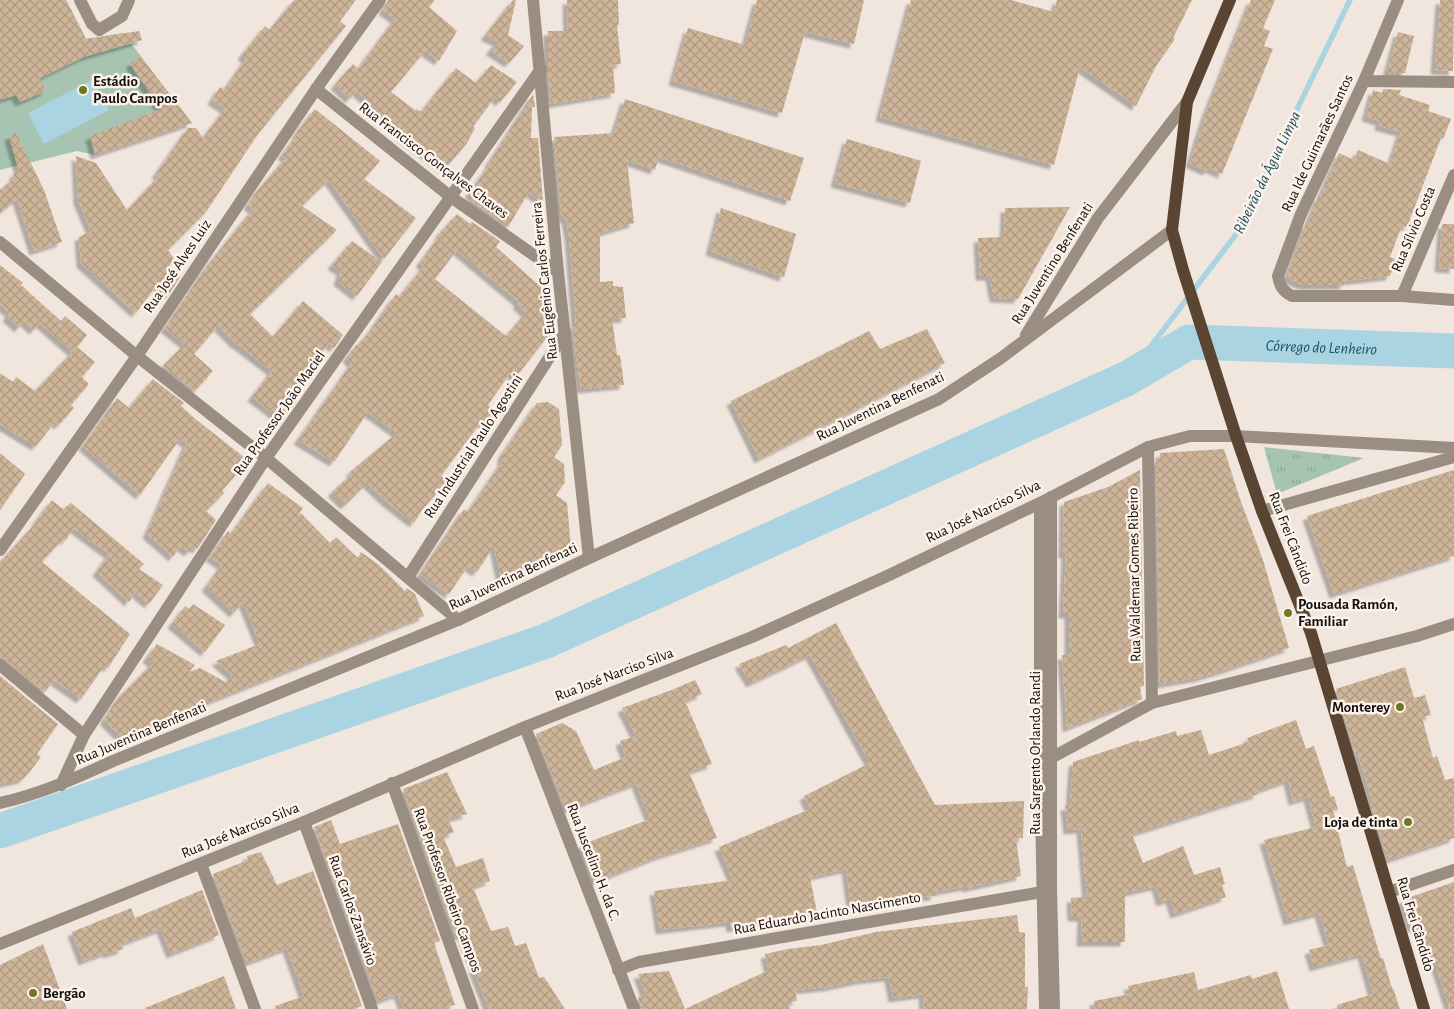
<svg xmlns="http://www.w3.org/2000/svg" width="1454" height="1009" viewBox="0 0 1454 1009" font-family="'Alegreya Sans',sans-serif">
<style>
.grass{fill:url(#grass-tufts)}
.pitch{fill:#a6c4b1}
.water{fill:#abd4e3}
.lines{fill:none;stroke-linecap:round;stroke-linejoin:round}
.stream{stroke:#abd4e3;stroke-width:5.5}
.river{stroke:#abd4e3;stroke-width:35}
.building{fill:url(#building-cross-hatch);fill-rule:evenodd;filter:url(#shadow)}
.minor{stroke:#9a8e83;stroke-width:12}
.major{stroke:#594532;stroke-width:12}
.poi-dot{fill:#6b7925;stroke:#fdf3eb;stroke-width:2}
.labels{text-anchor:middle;stroke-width:5;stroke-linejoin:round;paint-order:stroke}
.poi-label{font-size:15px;font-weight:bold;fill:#110e0b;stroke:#fdf3eb;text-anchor:start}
.street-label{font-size:15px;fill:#110e0b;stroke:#fdf3eb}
.water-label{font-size:16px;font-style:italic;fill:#1b5062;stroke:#fdf3eb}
</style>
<defs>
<pattern id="grass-tufts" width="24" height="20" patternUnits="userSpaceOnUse" patternTransform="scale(1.25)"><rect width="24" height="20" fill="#a6c4b1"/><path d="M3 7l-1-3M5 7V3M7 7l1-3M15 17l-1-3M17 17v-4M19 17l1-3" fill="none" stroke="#8ea797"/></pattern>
<pattern id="building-cross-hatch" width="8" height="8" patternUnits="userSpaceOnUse" patternTransform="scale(1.25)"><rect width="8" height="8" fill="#ceb499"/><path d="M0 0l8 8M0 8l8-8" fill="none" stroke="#b09a82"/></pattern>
<filter id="shadow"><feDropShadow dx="-4.5" dy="4.5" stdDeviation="1" flood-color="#0004"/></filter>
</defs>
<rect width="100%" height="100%" fill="#f0e6de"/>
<polygon class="grass" points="1264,447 1364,458 1277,494"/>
<polygon class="pitch" points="0,0 66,0 86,39 123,33 192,123 95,155 77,151 0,170"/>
<polygon class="water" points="92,80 109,110 44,144 28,113"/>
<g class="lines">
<polyline class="stream" points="1126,379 1237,233 1350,0"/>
<path class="river" id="s1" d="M0 831 546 641 1126 379 1189 342 1454 351"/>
</g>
<g class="building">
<polygon points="0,0 66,0 86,39 139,31 142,40 84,57 40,78 46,91 20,102 16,95 0,100"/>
<polygon points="294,0 356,0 340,21 346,26 258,134 206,212 168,250 174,259 168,268 180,277 169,294 157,285 136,313 81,263 79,237 91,231 78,200 76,156 96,163 127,210 159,176 156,174 188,128 196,128 203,138 225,109 212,100 220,87 224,90 246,59 242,55 265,26 270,30"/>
<polygon points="388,0 435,0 429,7 457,31 439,61 425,51 391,92 415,110 416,109 421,112 456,68 476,83 491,65 517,82 500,102 495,97 473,127 475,128 467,143 445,169 405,139 401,135 401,132 376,113 378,110 356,91 350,99 335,85 353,64 358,69 395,19 383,10"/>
<polygon points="513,0 516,0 508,35 524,46 509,63 490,50 498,42 485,36"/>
<polygon points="567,0 618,0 619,25 617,25 621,64 613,65 615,93 551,104 548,74 548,31 568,31"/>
<polygon points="757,0 864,0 854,44 805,32 782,113 673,81 688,28 745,45"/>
<polygon points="911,0 1011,0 1054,12 1057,0 1192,0 1173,38 1175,39 1156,66 1136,106 1080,67 1054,165 880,117"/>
<polygon points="1251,0 1275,0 1263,28 1270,31 1264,46 1273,49 1222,174 1209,168 1207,171 1190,163 1206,113"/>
<polygon points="1440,0 1454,0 1453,71 1435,70"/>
<polygon points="1398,32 1414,36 1405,73 1387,73"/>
<polygon points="140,56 192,123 95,155 90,136 161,109 130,64"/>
<polygon points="1383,89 1401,90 1399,95 1430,105 1428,111 1451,119 1443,139 1441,138 1407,227 1402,225 1390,257 1396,260 1390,276 1345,281 1344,285 1303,285 1287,278 1306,223 1308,224 1318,197 1320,197 1339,153 1354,160 1358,150 1390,164 1401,132 1379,126 1380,121 1366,117 1373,90 1382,93"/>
<polygon points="533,94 535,107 532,107 531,138 538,138 543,202 529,192 508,227 470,200 473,197 469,194 490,164 489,163"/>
<polygon points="625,99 804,158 790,201 659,157 655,170 627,160 634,223 600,233 600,282 613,281 613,286 623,287 626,318 612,319 617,355 620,355 624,385 581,389 572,327 574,330 574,324 576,324 569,235 566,219 561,215 554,137 614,133"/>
<polygon points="315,109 380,161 364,179 416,218 384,259 329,180 302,206 337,230 250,314 273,337 303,301 343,335 334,348 329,343 290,393 298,399 282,420 252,397 272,371 237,344 236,344 218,326 194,354 213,371 195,391 163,366 185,344 165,328 204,270 253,209 248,205 257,191 286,158 282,155 297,135 296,134 303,124"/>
<polygon points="16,133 44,190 62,242 34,251 17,199 0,213 0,190 15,177 13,174 19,171 9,136"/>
<polygon points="847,139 921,161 910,203 835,183"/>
<polygon points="1070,207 1018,299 994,298 990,276 980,276 978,238 1004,237 1005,208"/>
<polygon points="721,208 796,234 784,277 710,251"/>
<path d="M457 214 470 224 472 222 500 241 496 247 541 287 545 326 556 325V332L555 334 552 331 516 377 510 373 488 405 496 411 485 425 481 422 441 476 447 481 422 510 414 523 387 502 367 483 345 505 332 492 352 474 350 472 397 433 368 412 334 462 298 440 352 363 347 358 356 345 357 346 371 330 396 294 399 297 424 266 420 263 440 235 439 234ZM457 250 519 302 517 304 526 313 506 336 435 279Z"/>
<polygon points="1442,224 1454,224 1454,269 1439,268"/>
<polygon points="352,241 382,262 357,296 338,281 341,271 332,265"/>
<polygon points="0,265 23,283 21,285 61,321 65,316 87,335 73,352 40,323 34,330 24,321 19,328 7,317 10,313 0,304"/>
<polygon points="927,329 945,363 759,459 731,401 869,331 880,349"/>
<polygon points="77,347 95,362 82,377 89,384 71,405 74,408 59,425 55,422 36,446 0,424 0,373 13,382 16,377 35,391"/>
<polygon points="153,379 184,403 181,406 193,417 245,458 245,464 222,491 224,493 206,511 216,520 197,549 193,547 189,552 180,546 173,557 147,534 187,443 180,439 140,495 83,446 117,398 129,408"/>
<polygon points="548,402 559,409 562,445 554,457 564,464 565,482 556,495 567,503 571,548 554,550 544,565 502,584 494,546 477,572 468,566 449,594 420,574 464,509 468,512 502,462 502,455 537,403"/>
<polygon points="1224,449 1240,499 1263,560 1289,648 1224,670 1197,678 1160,684 1156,461 1160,459 1160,453"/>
<polygon points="0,453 25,474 0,510"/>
<polygon points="1140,470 1144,686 1140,687 1142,699 1067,728 1062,655 1069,655 1069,614 1063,614 1066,554 1063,554 1064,502 1108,487"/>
<polygon points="1454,470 1454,556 1334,594 1307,516"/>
<polygon points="268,483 303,508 298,515 301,513 330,543 336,537 358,558 361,552 379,565 405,591 407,588 415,594 424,616 121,737 104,720 118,698 153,663 147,658 157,644 195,665 189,672 200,668 227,683 232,675 216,661 260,644 243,602 234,613 206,587 222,565 210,557 228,531 231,534"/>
<polygon points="52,500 63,509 71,503 144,564 139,569 163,585 149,604 135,592 129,602 97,572 109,554 74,528 65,541 63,539 42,562 130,634 108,668 105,665 81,699 54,680 45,692 5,659 0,657 0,562 37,522 36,521"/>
<polygon points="193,604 225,625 205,652 172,624 185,606 189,609"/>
<polygon points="836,623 935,805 1024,801 1023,838 1016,838 1021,876 967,888 967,886 935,892 935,896 891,898 851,904 846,869 810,877 817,913 731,928 730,922 660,930 654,891 733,880 719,847 810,809 804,796 870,763 810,655 751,683 739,664 786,645 788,648"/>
<polygon points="1405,667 1414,698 1425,695 1431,715 1422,717 1433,758 1437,756 1445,780 1454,778 1454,838 1388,860 1371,803 1373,802 1358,755 1356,755 1336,689"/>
<polygon points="0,676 58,724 37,754 41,757 31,770 23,779 0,784"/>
<polygon points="695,680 702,694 685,701 712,764 689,772 717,838 659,856 594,882 581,845 650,819 636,783 566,810 536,734 562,723 576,731 594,770 626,757 620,741 636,736 622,708 669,691"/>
<polygon points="1296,720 1306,749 1314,746 1331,797 1334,796 1338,810 1333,811 1347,867 1353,865 1381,959 1383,958 1392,988 1393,988 1400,1009 1338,1009 1337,1005 1373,994 1362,954 1314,967 1309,950 1329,945 1319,913 1288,921 1264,840 1316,827 1308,797 1293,801 1288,780 1257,791 1258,794 1132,834 1143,863 1183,846 1194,875 1220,867 1225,884 1222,885 1226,897 1175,914 1170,899 1161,902 1156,886 1125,893 1125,942 1081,942 1082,917 1072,917 1071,898 1087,897 1081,829 1068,830 1065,806 1070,806 1073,762 1139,740 1139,742 1176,731 1177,736 1201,730 1209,755 1249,742 1247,738"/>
<polygon points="447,772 467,814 448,819 454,832 443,836 456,867 483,858 490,881 473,887 491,931 508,927 515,946 526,943 539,978 544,977 565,1009 489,1009 473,968 475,967 462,935 456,937 403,789"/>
<polygon points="331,820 340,844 398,824 440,941 434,943 455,1005 440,1009 404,1009 398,994 378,1001 314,827"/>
<polygon points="261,852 277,885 313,871 362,1006 354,1009 276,1009 275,1006 304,996 287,948 247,963 213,874 248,860 247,856"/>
<polygon points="1454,882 1454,1009 1450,1009 1430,948 1425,950 1416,927 1412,928 1402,900"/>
<polygon points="202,890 219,935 171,954 161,929 121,944 123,949 108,954 107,952 83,961 72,932 131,908 135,918"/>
<polygon points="1017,915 1019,932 1025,933 1025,987 1028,987 1027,1009 924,1009 923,994 893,998 889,977 861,980 828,987 795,990 797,1001 788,1002 790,1009 642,1009 638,997 646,995 638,974 669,971 685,1009 769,970 765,954 788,949 821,945 876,932"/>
<polygon points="43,944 67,1009 0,1009 0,965"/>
<polygon points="1277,971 1289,1009 1095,1009 1094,1001 1130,994 1128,986 1194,972 1198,990 1251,975 1252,979"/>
<polygon points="224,976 236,1009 145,1009 145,1008"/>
</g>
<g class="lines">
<g class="minor">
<polyline points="80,0 92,24 99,30 122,16 129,0"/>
<polyline points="533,0 558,272 589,558"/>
<path d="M1398 0 1364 81 1301 214 1278 276C1280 287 1283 291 1292 296H1402L1454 300"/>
<polyline points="1364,81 1454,82"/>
<polyline points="316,89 451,197 558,272"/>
<polyline points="0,242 137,356 266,458 458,620"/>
<polyline points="1402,296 1454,175"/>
<polyline points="1026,335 1098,218 1187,102"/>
<polyline points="1148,447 1152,703"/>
<polyline points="1051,497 1051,889 1054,1009"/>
<polyline points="1040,503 1040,759 1045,1009"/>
<polyline points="1262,511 1454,457"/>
<polyline points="0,550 137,356 316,89 380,0"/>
<polyline points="408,577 565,333"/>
<polyline points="0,665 84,735"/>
<polyline points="525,727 634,1009"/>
<polyline points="1045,759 1051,758 1152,703 1417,636 1454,624"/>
<polyline points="392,783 473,1009"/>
<polyline points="61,785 84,735 266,458 541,69"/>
<path d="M0 803C40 794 76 778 113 761L458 620 589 558 939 399 1001 358 1172 230"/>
<polyline points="304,822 372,1009"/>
<polyline points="201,864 255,1009"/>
<polyline points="1389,892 1454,870"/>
<polyline points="0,944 304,822 525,727 752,637 885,577 1040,503 1148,447 1190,436 1236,436 1454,448"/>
<polyline points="618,970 639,962 1042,892 1050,890"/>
</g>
<polyline class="major" points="1230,0 1187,102 1172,230 1183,270 1236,436 1262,511 1311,633 1424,1009"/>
</g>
<g class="poi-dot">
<circle cx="83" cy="90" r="5"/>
<circle cx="1288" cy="613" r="5"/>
<circle cx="1400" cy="707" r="5"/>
<circle cx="1408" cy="822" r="5"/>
<circle cx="33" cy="993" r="5"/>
</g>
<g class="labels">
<g class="poi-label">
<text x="93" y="86">Estádio<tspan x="93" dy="17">Paulo Campos</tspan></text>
<text x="1298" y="609">Pousada Ramón,<tspan x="1298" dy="17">Familiar</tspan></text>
<text x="1390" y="712" text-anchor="end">Monterey</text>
<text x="1398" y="827" text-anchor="end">Loja de tinta</text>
<text x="43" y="998">Bergão</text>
</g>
<g class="street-label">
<text transform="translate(1317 143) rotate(-65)" y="5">Rua Ide Guimarães Santos</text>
<text transform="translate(434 160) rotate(37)" y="5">Rua Francisco Gonçalves Chaves</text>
<text transform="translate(1413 229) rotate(-67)" y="5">Rua Sílvio Costa</text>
<text transform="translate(1052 263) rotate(-58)" y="5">Rua Juventino Benfenati</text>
<text transform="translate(177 266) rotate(-56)" y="5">Rua José Alves Luiz</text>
<text transform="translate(544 281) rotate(-96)" y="5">Rua Eugênio Carlos Ferreira</text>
<text transform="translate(880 406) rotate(-26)" y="5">Rua Juventina Benfenati</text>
<text transform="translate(279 413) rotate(-55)" y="5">Rua Professor João Maciel</text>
<text transform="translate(473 446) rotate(-57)" y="5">Rua Industrial Paulo Agostini</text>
<text transform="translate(983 511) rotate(-26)" y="5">Rua José Narciso Silva</text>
<text transform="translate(1291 538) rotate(69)" y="5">Rua Frei Cândido</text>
<text transform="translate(1134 575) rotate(-91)" y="5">Rua Waldemar Gomes Ribeiro</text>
<text transform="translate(513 576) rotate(-25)" y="5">Rua Juventina Benfenati</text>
<text transform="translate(614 674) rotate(-21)" y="5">Rua José Narciso Silva</text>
<text transform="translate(141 733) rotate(-23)" y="5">Rua Juventina Benfenati</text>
<text transform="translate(1035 753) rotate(-90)" y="5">Rua Sargento Orlando Randi</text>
<text transform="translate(240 830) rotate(-22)" y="5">Rua José Narciso Silva</text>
<text transform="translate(594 862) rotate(69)" y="5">Rua Juscelino H. da C.</text>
<text transform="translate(448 890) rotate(70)" y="5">Rua Professor Ribeiro Campos</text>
<text transform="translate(353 910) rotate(70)" y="5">Rua Carlos Zansávio</text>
<text transform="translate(827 913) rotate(-10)" y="5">Rua Eduardo Jacinto Nascimento</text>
<text transform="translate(1416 924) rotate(73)" y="5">Rua Frei Cândido</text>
</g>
<g class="water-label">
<text transform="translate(1266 172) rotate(-64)" y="6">Ribeirão da Água Limpa</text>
<text dy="6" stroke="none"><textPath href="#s1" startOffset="1420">Córrego do Lenheiro</textPath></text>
</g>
</g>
</svg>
